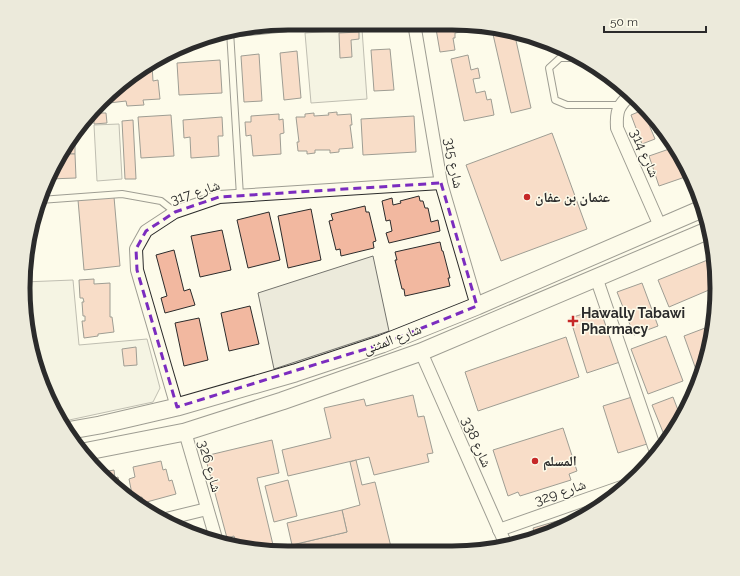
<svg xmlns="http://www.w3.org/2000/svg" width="740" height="576" viewBox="0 0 740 576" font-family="Raleway,'Noto Naskh Arabic',sans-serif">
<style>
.parking{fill:#eceadb;stroke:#74746e}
.building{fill:#f2b8a0;stroke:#2b2b2b}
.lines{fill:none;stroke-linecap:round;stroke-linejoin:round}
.lane-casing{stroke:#2b2b2b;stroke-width:8}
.street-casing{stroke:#2b2b2b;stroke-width:14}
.secondary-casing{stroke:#2b2b2b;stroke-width:19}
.lane{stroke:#fdfbea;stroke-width:6}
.street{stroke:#fdfbea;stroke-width:12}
.secondary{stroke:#fdfbea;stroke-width:17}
.marked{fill:none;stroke:#7b2cbf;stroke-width:3;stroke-dasharray:8 5;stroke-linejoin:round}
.poi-dot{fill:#c62828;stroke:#fdfbea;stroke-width:1.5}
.labels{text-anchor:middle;stroke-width:3;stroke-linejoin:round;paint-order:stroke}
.street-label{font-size:14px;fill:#2b2b2b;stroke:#fdfbea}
.poi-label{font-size:14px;font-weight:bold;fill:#2b2b2b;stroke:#fdfbea;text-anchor:start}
.rim{fill:none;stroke:#2b2b2b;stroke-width:5}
</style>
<rect width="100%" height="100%" fill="#fdfbea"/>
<g class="parking">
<polygon points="362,29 367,99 311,103 305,33"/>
<polygon points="119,124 122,179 97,181 94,125"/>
<polygon points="373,256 389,331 274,369 258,293"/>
<polygon points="73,280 79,345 147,339 160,388 153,402 60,422 59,421 32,357 23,291 24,282"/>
</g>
<g class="building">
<polygon points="435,23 469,24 506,31 508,38 515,36 531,108 511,113 492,30 478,32 478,29 455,33 455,38 453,38 455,50 440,52"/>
<polygon points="359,32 359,39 351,40 352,57 340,58 339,33"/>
<polygon points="390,49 394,90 374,91 371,50"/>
<polygon points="297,51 301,98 284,100 280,53"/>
<polygon points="259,54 262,101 244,102 241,56"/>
<polygon points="468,55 471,70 478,68 480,78 473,79 476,93 485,91 487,100 491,99 494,115 464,121 451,59"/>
<polygon points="220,60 222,93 179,95 177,63"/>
<polygon points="147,65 152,65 153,81 158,80 160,99 143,100 144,105 127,106 126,101 109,103 108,95"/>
<polygon points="643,110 655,139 642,144 631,115"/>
<polygon points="649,111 651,113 663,130 655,133 647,112"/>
<polygon points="337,112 337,115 351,114 352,125 350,125 353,148 339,149 339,152 330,153 330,150 315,150 315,153 307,154 307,151 298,151 297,142 299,142 296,117 305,117 305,114 314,113 314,116 329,115 328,113"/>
<polygon points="94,113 106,113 107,123 94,124"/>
<polygon points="279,114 279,120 283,119 284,133 280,134 281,154 253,156 251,135 246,136 245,122 251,122 251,116"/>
<polygon points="171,115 174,156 141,158 138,117"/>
<polygon points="414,116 416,152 363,155 361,119"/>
<polygon points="222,117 223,136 218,136 219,156 191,158 190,137 184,138 183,120"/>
<polygon points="133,120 136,179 125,179 122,121"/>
<polygon points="552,133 587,229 501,261 466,165"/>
<polygon points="75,134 75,154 60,154"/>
<polygon points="675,147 681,155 688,176 659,186 649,156"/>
<polygon points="60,154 75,154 76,178 49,179"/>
<polygon points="419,196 420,201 423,201 425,208 428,208 431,222 438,220 440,231 389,243 386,233 392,231 390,220 386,221 382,201 392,198 393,205 401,203 400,201"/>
<polygon points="114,197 120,266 84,270 78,200"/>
<polygon points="365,206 366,212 369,212 376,241 373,242 374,248 341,256 340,249 336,250 329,221 333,220 331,214"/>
<polygon points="311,209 321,260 288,268 278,216"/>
<polygon points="269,212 280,260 248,268 237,220"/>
<polygon points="222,230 231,270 200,277 191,236"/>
<polygon points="440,242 442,251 443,251 450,278 448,278 450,286 405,296 404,289 402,289 395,260 397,260 395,252"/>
<polygon points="174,250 184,291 190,289 195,305 165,313 161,298 167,296 156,255"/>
<polygon points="715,257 716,287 669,307 658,280"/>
<polygon points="94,279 94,284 110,283 110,317 112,317 114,332 98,334 98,336 84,338 82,321 85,321 85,316 83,316 82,302 84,302 83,298 80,298 79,280"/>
<polygon points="642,283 658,326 634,335 617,292"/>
<polygon points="250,306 259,344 229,351 221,313"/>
<polygon points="602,308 620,362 587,373 570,318"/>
<polygon points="199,318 208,360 184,366 175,323"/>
<polygon points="713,325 708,356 699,378 684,336"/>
<polygon points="666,336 683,381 648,394 631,349"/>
<polygon points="566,337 579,377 478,411 465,372"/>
<polygon points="136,347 137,365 124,366 122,349"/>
<polygon points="695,391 690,405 689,406 686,394"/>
<polygon points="413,395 418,417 424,416 433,453 427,454 429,462 374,475 369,457 288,476 282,450 331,438 324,408 364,399 366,406"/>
<polygon points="632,397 647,444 618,453 603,406"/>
<polygon points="673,397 681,418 667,442 652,405"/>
<polygon points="563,428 577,471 569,474 571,480 520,496 518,492 508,496 493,450"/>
<polygon points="272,440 279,473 257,478 274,549 237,548 234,536 227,538 205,456"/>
<polygon points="356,460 362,485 375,482 392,551 293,549 292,545 347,532 342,510 360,505 350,462"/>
<polygon points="161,461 163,470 166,469 169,481 172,480 176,494 143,503 142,497 133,499 129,479 135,477 133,467"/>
<polygon points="103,470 103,472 114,470 115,478 118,477 121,492 97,471"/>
<polygon points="288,480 297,516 274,522 265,486"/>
<polygon points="342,510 347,532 292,545 287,523"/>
<polygon points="594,511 585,517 584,518 583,513"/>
<polygon points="574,516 575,522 536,539 533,528"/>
</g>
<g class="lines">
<defs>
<g id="lane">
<polyline points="230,31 240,196"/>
<polyline points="576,58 560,58 549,68 555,100 567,105 620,105"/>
<polyline points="40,200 122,194 161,201 175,212"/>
</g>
<g id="street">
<polyline points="414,23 441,183 477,306"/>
<polyline points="228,31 308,23"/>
<path d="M631 94C618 106 616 111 617 128L660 226"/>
<polyline points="596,277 657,455"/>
<polyline points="421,352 506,545"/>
<polyline points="177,407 137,270 136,249 146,231 175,212 219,197 441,183"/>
<polyline points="185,432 217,542"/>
<polyline points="162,520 207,509"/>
<polyline points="499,530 630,484"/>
</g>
<g id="secondary">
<polyline points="66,431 100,425 177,407 295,373 382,344 477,306 704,208"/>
<polyline points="83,452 185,432 282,401 421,352 709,230"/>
</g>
</defs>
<use href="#lane" class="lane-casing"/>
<use href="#street" class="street-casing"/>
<use href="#secondary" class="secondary-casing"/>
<use href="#lane" class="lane"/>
<use href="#street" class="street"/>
<use href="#secondary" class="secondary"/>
</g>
<path d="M0 0H740V576H0ZM441 183 477 306 382 344 177 407 137 270 136 249 146 231 175 212 219 197Z" fill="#fdfbea" fill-opacity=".55" fill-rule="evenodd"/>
<path class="marked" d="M441 183 477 306 382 344 177 407 137 270 136 249 146 231 175 212 219 197Z"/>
<g class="poi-dot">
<circle cx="527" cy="197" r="4"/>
<path d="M571 315h4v4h4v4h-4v4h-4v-4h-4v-4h4z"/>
<circle cx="535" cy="461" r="4"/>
</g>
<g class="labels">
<g class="street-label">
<text transform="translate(645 153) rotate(66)" y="5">شارع 314</text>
<text transform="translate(454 163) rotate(79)" y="5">شارع 315</text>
<text transform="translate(195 192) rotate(-18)" y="5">شارع 317</text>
<text transform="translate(392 339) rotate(-21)" y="5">شارع المثنى</text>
<text transform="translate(477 442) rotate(66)" y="5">شارع 338</text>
<text transform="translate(210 466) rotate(74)" y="5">شارع 326</text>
<text transform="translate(560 492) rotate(-19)" y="5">شارع 329</text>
</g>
<g class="poi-label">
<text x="535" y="202">عثمان بن عفان</text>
<text x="581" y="318">Hawally Tabawi<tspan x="581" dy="16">Pharmacy</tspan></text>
<text x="543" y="466">المسلم</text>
</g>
</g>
<path d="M0 0H740V576H0ZM288 30H452A258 258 0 0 1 710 288V288A258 258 0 0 1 452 546H288A258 258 0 0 1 30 288V288A258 258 0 0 1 288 30Z" fill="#eceadb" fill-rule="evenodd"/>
<path class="rim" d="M288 30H452A258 258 0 0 1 710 288V288A258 258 0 0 1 452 546H288A258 258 0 0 1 30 288V288A258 258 0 0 1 288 30Z"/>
<path d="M604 26v6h102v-6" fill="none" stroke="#2b2b2b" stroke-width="2"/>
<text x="610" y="26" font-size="12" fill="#2b2b2b" stroke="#fdfbea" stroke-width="3" paint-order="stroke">50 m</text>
</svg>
